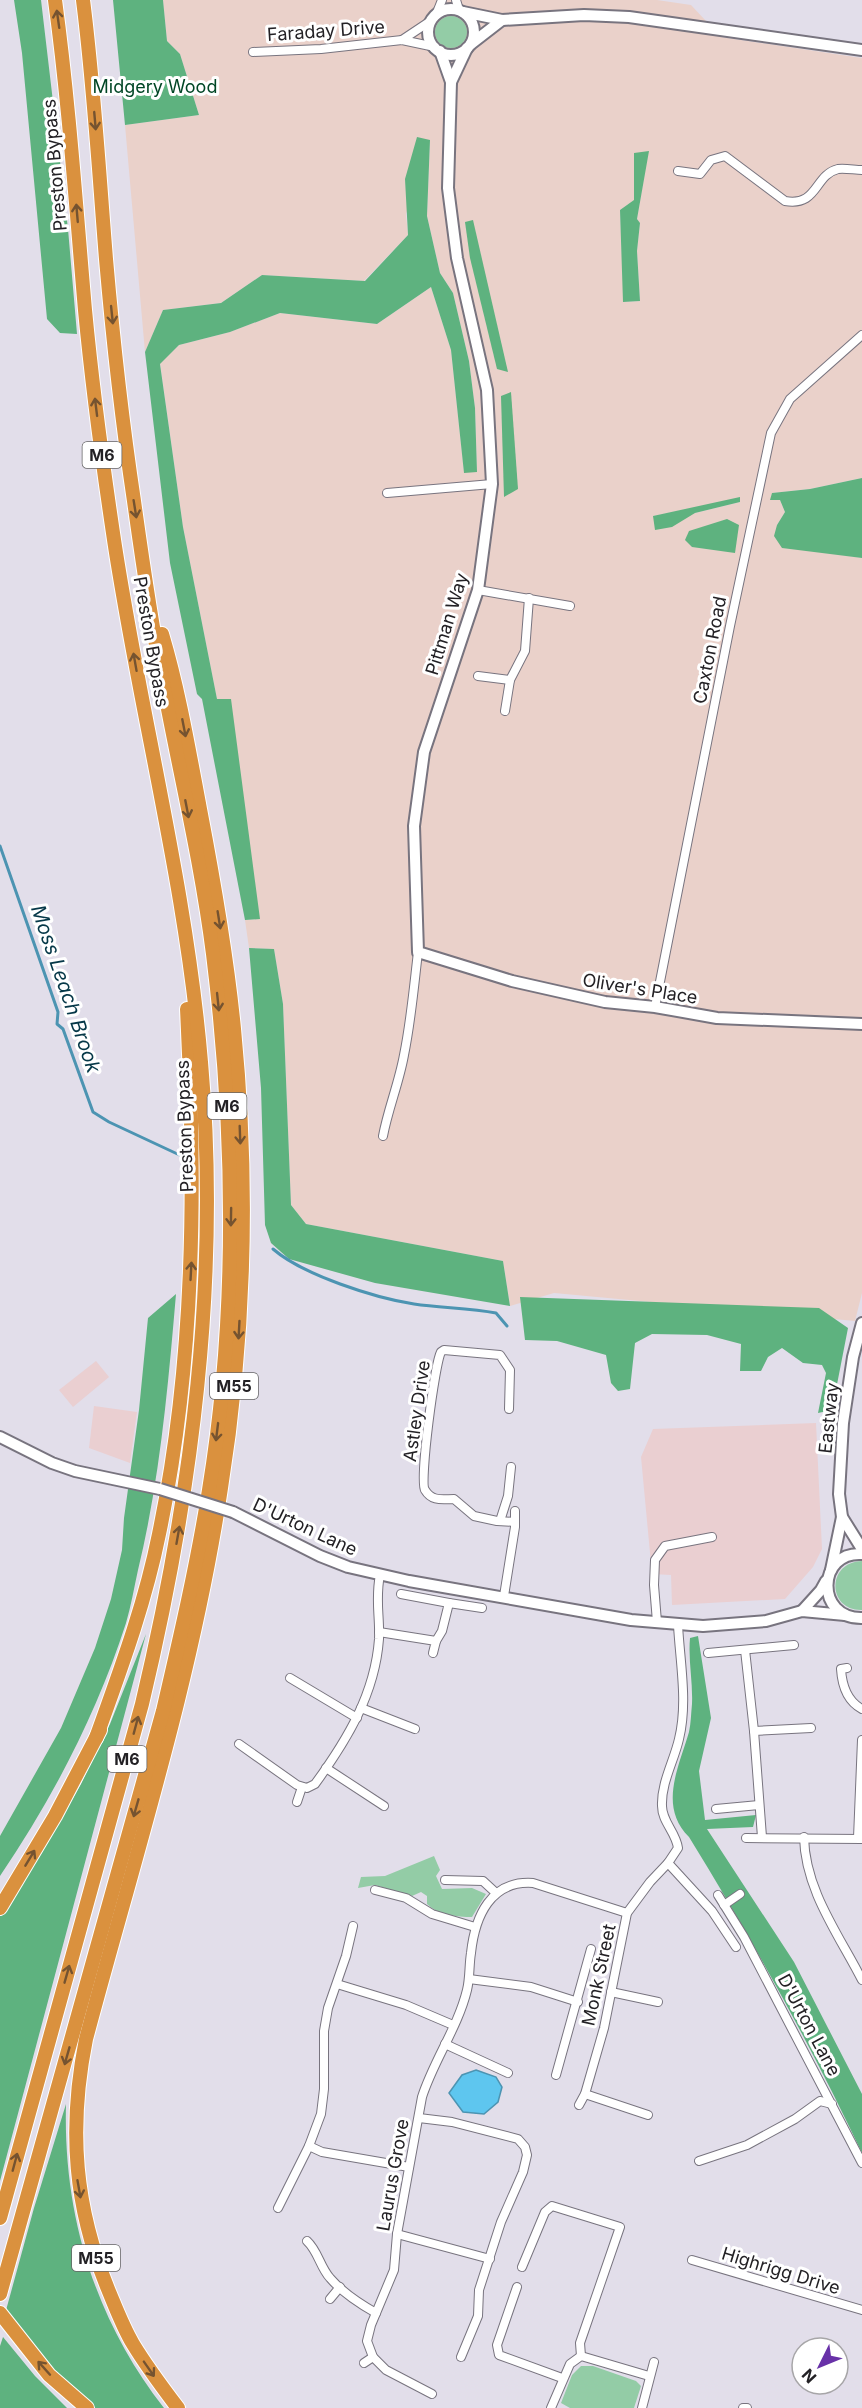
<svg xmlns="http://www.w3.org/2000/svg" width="862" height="2408" viewBox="0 0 862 2408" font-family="Inter,sans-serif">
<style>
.commercial{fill:#ead1ca;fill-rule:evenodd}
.industrial{fill:#eacfd1}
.green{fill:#93cca6}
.forest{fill:#5eb27f}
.water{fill:#5ec6ef;stroke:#4c94b2;stroke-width:1.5}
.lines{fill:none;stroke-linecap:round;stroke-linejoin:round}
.stream{stroke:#4c94b2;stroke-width:3}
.street-casing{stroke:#78747f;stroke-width:10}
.secondary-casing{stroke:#78747f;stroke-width:14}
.highway-casing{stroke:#fff;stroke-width:16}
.street{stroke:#fff;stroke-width:8}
.secondary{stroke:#fff;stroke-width:10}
.highway{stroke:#da913e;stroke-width:14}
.secondary-bridge-casing{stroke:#78747f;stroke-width:14;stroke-linecap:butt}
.secondary-bridge{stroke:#fff;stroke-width:10}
.oneway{stroke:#755330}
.labels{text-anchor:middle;stroke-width:6;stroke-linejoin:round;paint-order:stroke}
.shield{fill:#fff;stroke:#656466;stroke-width:1.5}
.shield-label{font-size:16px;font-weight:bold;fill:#232125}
.street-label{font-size:18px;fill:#232125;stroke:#fff}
.park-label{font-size:18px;fill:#004625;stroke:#fff}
.water-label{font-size:20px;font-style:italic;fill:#063848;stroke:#fff}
</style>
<rect width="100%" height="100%" fill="#e2deea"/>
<path class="commercial" d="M163 0H657L691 5 721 37 862 58V478L810 489 772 493 771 500H780L785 512 777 525 831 553 862 558V1293L855 1321 554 1293 510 1306 503 1261 306 1224 291 1205 283 1004 274 949 249 948 245 920 259 919 230 699H217L183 527 160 363 179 345 230 332 280 313 377 324 431 287 451 350 464 472 477 471 475 408 469 361 453 293 440 273 427 216 430 140 406 214 408 235 364 281 262 275 221 303 163 310 145 352 125 125 199 115 180 54 167 41ZM648 153 637 219 640 223 637 251 640 301 624 302 620 210 635 200ZM740 498V502L695 513 654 516Z"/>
<g class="industrial">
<polygon points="96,1361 109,1377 73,1407 59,1390"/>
<polygon points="94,1406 137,1412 130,1463 89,1448"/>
<polygon points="816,1423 822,1549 813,1567 785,1599 672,1605 671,1575 652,1574 641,1457 653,1429"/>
</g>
<g class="green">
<circle cx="451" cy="32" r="16"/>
<path d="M862 1561V1610C827 1611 826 1562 862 1561Z"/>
<path d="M434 1856 440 1870 436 1876 442 1889 472 1888 486 1894 472 1917C457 1917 438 1915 427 1904V1896L421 1892 412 1896 375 1885 358 1888 361 1877 385 1876Z"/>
<polygon points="581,2366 593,2366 636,2381 641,2386 634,2408 570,2408 561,2403 572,2375"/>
</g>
<g class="forest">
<polygon points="14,0 41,0 68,229 77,334 60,333 47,319 22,53"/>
<polygon points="113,0 163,0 167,41 180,54 199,115 125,125"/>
<polygon points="417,137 430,140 427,216 440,273 453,293 469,361 475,408 477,472 464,473 451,350 431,287 377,324 280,313 230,332 179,345 160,364 183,527 217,699 231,699 260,919 245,920 202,699 197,694 170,563 145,352 163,310 221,303 262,275 365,281 408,235 405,179"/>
<polygon points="649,151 637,219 640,223 637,251 640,301 623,302 620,210 634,200 634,153"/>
<polygon points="473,220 508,372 497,369 470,258 465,222"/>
<polygon points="511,392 518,489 504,497 501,396"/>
<polygon points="862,478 862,558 782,548 774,536 777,525 785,512 780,500 770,500 772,493 810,489"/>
<polygon points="740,497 740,502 695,513 672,527 655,530 653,516"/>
<polygon points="727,519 739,525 735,553 692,547 685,540 689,531"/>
<polygon points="249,948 274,949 283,1004 291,1205 306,1224 503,1261 510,1306 375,1283 289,1259 271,1243 265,1225 261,1088"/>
<path d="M176 1294C168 1387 160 1479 138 1570 134 1588 131 1606 126 1623 97 1713 53 1798 0 1876V1836L61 1728 95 1648 111 1599 122 1550 124 1518 139 1410 148 1318Z"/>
<polygon points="520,1297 819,1308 848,1328 832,1410 818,1413 826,1373 822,1365 803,1363 782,1348 768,1357 761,1371 740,1371 741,1344 707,1335 652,1334 635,1343 630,1389 618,1391 611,1383 606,1355 557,1341 525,1340"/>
<polygon points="146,1634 0,2181 0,1916 48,1842 81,1784 110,1724"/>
<path d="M698 1636 711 1718 699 1771 705 1820 756 1815 753 1827 707 1829 794 1962 862 2094V2153C810 2044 752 1939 689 1837 658 1806 679 1767 689 1732 691 1723 691 1713 692 1704 693 1682 688 1660 690 1638Z"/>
<path d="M66 2104C63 2215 95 2320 164 2408H95L52 2369 5 2314 34 2208Z"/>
<polygon points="3,2337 35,2376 67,2408 0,2408 0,2346"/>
</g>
<polygon class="water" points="476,2070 496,2077 502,2087 498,2102 484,2114 463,2112 449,2093 462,2075"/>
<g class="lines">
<g class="stream">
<polyline points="0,846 58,1012 57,1024 63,1029 93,1112 109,1122 186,1158"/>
<path d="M273 1249C303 1275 375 1298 414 1304 441 1308 469 1308 496 1313L507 1326"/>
</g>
<defs>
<g id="street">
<polyline points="456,0 459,10"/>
<polyline points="436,15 442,0"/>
<polyline points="402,40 432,20"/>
<polyline points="253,52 321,49 402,40 435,47"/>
<path d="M678 171 700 174 711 160 725 156 785 201C818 207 814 175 838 169 845 168 855 170 862 170"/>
<polyline points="387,493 492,484"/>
<polyline points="478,590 570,606"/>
<polyline points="478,676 510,680"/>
<polyline points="505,711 510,680 525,651 529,598"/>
<polyline points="655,1007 730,626 771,433 790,399 862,335"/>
<path d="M383 1136C388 1109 399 1083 404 1055 411 1021 414 986 418 952"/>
<path d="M509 1409 510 1370 500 1355 444 1350 441 1352C435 1363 419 1482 425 1490 432 1502 443 1499 454 1499L474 1516 497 1521 515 1522"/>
<polyline points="500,1521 508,1496 511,1467"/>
<polyline points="401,1594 449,1603 442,1631 436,1641"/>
<polyline points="504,1596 515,1527 515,1511"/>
<polyline points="449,1603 482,1608"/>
<polyline points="657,1622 654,1585 655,1560 665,1546 712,1537"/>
<polyline points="379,1632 436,1641 433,1653"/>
<polyline points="745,1650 754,1731 762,1837"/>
<polyline points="708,1653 794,1645"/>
<path d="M847 1668 841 1669C842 1685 847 1701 862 1709"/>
<polyline points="290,1678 357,1718"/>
<polyline points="361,1708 415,1729"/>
<polyline points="754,1731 811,1728"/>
<path d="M239 1744 297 1785 307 1788 315 1784C347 1740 375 1694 379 1639 380 1616 375 1599 380 1575"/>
<polyline points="326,1768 384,1806"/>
<polyline points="297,1802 302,1787"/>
<polyline points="716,1809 759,1805"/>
<path d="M804 1837C805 1890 839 1935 862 1980"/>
<polyline points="746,1838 862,1839"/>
<polyline points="858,1838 862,1740"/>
<path d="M668 1863 678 1848C676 1832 662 1822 662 1806 661 1783 674 1761 679 1739 688 1703 680 1662 678 1625"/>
<polyline points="445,1880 483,1881 496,1893"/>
<polyline points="375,1890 406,1898 432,1914 475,1927"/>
<polyline points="718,1895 744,1937 862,2163"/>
<polyline points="724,1905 740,1894"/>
<polyline points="469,1979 531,1987 578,2002"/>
<polyline points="337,1984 406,2005 453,2025"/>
<polyline points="611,1992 658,2002"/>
<polyline points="445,2044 508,2073"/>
<polyline points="556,2075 591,1949"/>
<polyline points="585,2094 648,2115"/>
<polyline points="579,2105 585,2094 604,2028 627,1913 650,1882 668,1863 712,1911 736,1947"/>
<polyline points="419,2118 452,2122 518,2139 525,2147 527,2155 523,2172 501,2222 479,2290 478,2316 461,2357"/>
<polyline points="309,2146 322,2152 409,2167"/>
<polyline points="699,2161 747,2145 795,2119 820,2101 832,2104"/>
<polyline points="278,2208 309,2146 321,2114 324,2089 324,2031 328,2008 346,1956 353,1926"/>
<polyline points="397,2234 490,2259"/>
<path d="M307 2241C318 2251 320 2267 330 2278 342 2292 360 2304 376 2313"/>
<polyline points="692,2260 862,2310"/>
<polyline points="522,2267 545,2212 552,2206 620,2227 580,2343 581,2356"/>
<polyline points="517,2287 497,2345 499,2355 562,2378"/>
<polyline points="330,2299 340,2287"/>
<polyline points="364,2363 373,2357"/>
<path d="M432 2394 386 2370 373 2357 367 2341 371 2325 394 2270 397 2234 422 2097C434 2060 458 2027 467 1990 470 1978 469 1965 471 1953 475 1916 491 1880 533 1883L627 1913"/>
<polyline points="551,2408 570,2364 581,2356 649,2376"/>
<polyline points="642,2408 654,2362"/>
<polyline points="743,2408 747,2408"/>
</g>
<g id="secondary">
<circle cx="451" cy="32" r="23"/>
<polyline points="463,12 502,20 584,15 629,17 862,50"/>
<polyline points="471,44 502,20"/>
<polyline points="440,51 451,82 448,188 457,258 487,390 492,484 478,590 424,752 414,826 418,952 512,981 605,1002 655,1007 717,1018 862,1024"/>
<polyline points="451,82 467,48"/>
<polyline points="862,1323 853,1357 843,1423 839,1494 842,1517 862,1549"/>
<polyline points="0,1437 52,1463 75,1471 160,1489"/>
<polyline points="233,1512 320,1556 348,1567 409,1581 631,1620 703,1626 766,1621 802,1611 845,1615"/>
<path d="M862 1554C817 1551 815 1619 862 1618"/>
<polyline points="831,1570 842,1517"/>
<polyline points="802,1611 821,1590 826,1581"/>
</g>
<g id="highway">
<path d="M162 634C179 691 189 751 200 809 214 882 227 956 234 1029 249 1182 245 1337 221 1488 193 1675 135 1856 86 2039 68 2129 74 2208 110 2294 117 2311 124 2329 133 2344 147 2367 162 2387 178 2408"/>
<path d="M96 1738C120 1671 145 1604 159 1534 195 1362 196 1185 187 1009"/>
<polyline points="0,1908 55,1816 100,1730"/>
<path d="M0 2218 142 1704C192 1494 220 1278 201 1062 186 883 139 710 113 533 102 459 92 384 85 310 76 207 69 103 55 0"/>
<path d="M0 2294 163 1711C180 1638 197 1565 209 1490 238 1313 235 1132 213 954 201 859 178 766 161 672 150 616 142 558 134 501 122 421 113 340 106 259 99 173 94 86 83 0"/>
<polyline points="0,2313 49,2375 87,2408"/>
</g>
</defs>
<use href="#street" class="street-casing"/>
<use href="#secondary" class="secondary-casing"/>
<use href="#highway" class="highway-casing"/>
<use href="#street" class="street"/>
<use href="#secondary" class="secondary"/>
<use href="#highway" class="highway"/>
<defs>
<polyline id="secondary-bridge" points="160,1489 233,1512"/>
</defs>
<use href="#secondary-bridge" class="secondary-bridge-casing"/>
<use href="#secondary-bridge" class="secondary-bridge"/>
</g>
<defs><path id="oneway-shaft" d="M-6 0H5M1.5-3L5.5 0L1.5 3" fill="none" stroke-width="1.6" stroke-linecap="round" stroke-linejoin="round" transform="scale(1.5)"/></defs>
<g class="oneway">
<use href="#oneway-shaft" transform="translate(58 19) rotate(-98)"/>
<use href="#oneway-shaft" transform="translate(95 121) rotate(85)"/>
<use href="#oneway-shaft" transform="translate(77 213) rotate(-95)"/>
<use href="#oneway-shaft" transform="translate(112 315) rotate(84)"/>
<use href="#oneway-shaft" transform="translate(96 407) rotate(-97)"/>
<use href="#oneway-shaft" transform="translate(135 509) rotate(81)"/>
<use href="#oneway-shaft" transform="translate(135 662) rotate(-100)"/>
<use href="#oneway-shaft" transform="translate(184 728) rotate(79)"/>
<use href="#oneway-shaft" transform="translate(187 809) rotate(79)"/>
<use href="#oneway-shaft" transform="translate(219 920) rotate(81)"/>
<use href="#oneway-shaft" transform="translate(218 1002) rotate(84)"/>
<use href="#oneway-shaft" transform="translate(240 1135) rotate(88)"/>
<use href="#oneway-shaft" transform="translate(231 1217) rotate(91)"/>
<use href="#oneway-shaft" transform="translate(191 1271) rotate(-87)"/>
<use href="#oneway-shaft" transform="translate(239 1330) rotate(93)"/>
<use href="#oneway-shaft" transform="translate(217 1432) rotate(97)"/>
<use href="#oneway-shaft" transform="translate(178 1535) rotate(-80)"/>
<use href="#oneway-shaft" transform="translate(136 1725) rotate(-75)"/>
<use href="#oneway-shaft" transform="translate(136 1808) rotate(106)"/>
<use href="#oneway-shaft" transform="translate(30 1858) rotate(-59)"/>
<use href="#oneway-shaft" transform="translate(67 1974) rotate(-74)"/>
<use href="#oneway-shaft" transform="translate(67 2056) rotate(106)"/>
<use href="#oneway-shaft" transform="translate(15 2162) rotate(-75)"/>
<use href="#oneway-shaft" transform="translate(79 2189) rotate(80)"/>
<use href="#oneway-shaft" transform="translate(44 2368) rotate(-132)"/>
<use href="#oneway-shaft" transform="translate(149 2369) rotate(55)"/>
</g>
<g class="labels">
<g class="shield">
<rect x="82.5" y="442" width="39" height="26" rx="4.5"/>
<rect x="207.5" y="1093" width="39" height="26" rx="4.5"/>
<rect x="210" y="1373" width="48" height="26" rx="4.5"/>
<rect x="107.5" y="1746" width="39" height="26" rx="4.5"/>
<rect x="72" y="2245" width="48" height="26" rx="4.5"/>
</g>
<g class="shield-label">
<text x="102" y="461">M6</text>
<text x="227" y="1112">M6</text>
<text x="234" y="1392">M55</text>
<text x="127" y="1765">M6</text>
<text x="96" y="2264">M55</text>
</g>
<g class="street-label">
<text transform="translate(326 31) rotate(-4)" y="6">Faraday Drive</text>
<text transform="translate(55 165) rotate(-95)" y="6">Preston Bypass</text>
<text transform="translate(447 624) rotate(-73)" y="6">Pittman Way</text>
<text transform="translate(151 642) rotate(80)" y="6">Preston Bypass</text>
<text transform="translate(710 650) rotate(-79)" y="6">Caxton Road</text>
<text transform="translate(640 989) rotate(9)" y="6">Oliver's Place</text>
<text transform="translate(185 1126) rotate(-92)" y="6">Preston Bypass</text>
<text transform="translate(417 1411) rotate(-82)" y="6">Astley Drive</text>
<text transform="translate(829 1418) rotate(-84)" y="6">Eastway</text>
<text transform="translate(305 1527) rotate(25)" y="6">D'Urton Lane</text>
<text transform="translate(599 1975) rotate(-78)" y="6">Monk Street</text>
<text transform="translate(809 2025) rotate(62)" y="6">D'Urton Lane</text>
<text transform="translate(393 2175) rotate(-80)" y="6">Laurus Grove</text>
<text transform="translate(781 2271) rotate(17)" y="6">Highrigg Drive</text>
</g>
<g class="park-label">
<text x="155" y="93">Midgery Wood</text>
</g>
<g class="water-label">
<text transform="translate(66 989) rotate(71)" y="7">Moss Leach Brook</text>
</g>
</g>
<g transform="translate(820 2366) rotate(227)"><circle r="28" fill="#ffffff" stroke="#a7a6a8" stroke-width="1.5"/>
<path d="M0-4.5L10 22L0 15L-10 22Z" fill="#6831a8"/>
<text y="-9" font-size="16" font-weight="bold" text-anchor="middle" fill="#232125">N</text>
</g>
</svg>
